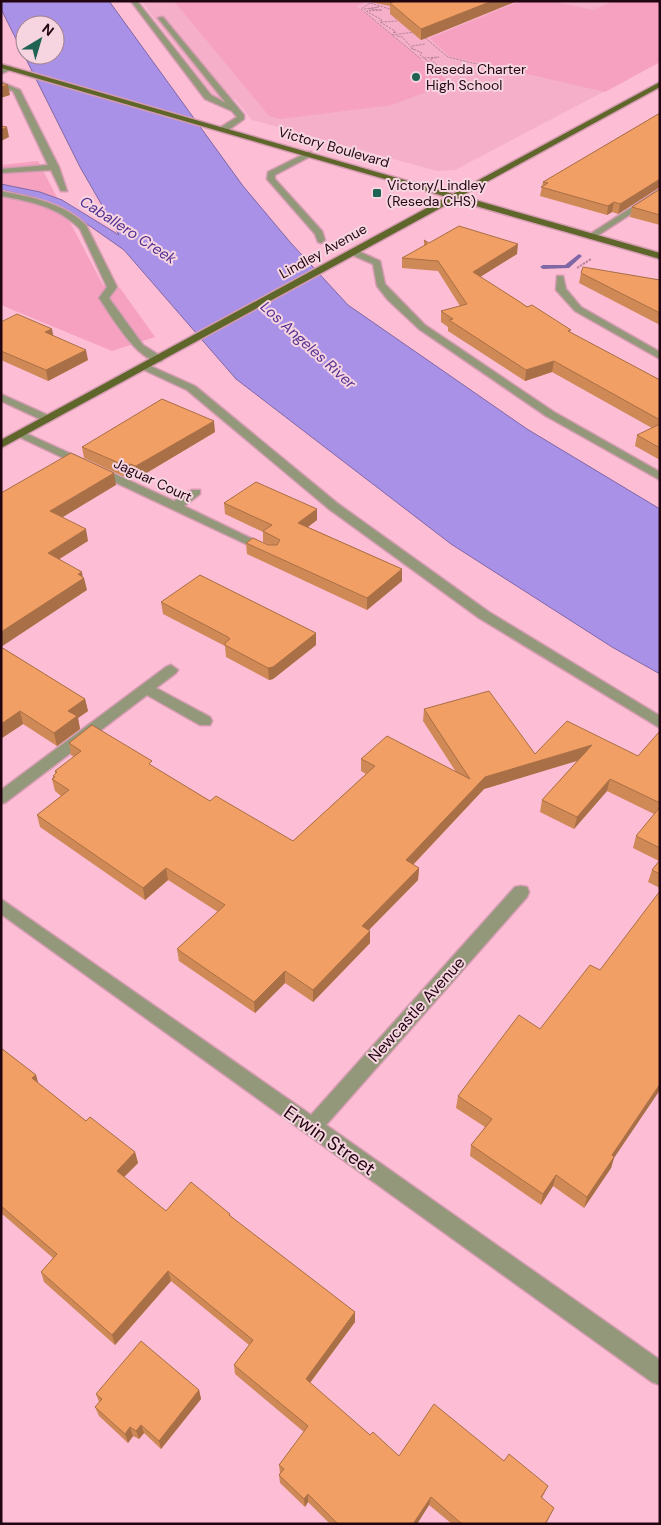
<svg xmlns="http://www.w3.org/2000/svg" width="661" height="1525" viewBox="0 0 661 1525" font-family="'DM Sans',sans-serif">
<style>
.built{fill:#f5afc9}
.green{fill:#f7a1c1}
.water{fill:#a891e6;stroke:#8067a6;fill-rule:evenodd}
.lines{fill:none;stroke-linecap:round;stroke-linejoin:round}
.stream{fill:#8067a6;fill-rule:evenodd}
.minor-casing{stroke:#d59cb1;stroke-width:3}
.major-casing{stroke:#d59cb1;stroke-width:3}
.path-far1{stroke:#b98598;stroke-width:1;stroke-dasharray:2.5 1;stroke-linecap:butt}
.path{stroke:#b98598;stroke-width:2;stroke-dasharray:2.5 1;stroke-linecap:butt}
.minor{fill:#929879;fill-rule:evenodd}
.major{fill:#5e662a;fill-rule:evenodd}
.wall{fill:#cf8956}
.shaded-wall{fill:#a96f46}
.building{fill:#f19f64;stroke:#a96f46}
.poi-dot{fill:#1f6354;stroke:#f6d5e0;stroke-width:2}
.labels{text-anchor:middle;stroke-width:4;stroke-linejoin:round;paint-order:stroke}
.far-poi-label{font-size:14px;fill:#210612;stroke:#f6d5e0;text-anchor:start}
.far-street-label{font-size:14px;fill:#210612;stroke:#f6d5e0}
.far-water-label{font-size:15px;font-style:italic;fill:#543092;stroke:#f6d5e0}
.street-label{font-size:16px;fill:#210612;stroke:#f6d5e0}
.near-street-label{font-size:19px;fill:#210612;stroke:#f6d5e0}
</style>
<rect width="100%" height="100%" fill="#fdbdd4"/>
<polygon class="built" points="141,1 660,1 660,62 455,170 437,171 252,120 235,99 218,101"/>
<g class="green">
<polygon points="174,1 360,1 364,4 356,6 450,83 392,105 280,119 269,116"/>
<polygon points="521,1 551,1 593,10 613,1 660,1 660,62 605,92 449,56 430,38"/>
<polygon points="38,161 103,285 120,288 155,337 112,351 1,305 1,165"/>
</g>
<path class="water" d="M1 1H109L243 186 290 242 348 305 527 429 660 509V674L612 647 451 544 236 379 124 250 67 210 30 196 1 190V184L40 192 62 200 119 235 80 167 1 9ZM25 25H55V55H25Z"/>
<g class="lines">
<polygon class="stream" points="579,254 582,256 569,268 543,269 540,267 543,265 565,265"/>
<defs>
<g id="minor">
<polygon points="131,1 137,1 211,95 226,103 158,18 163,17 244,115 244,119 227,131 221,131 221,127 237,117 232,111 205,99"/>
<polygon points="10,66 12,69 1,74 1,69"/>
<polygon points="1,82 20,90 59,167 67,191 61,191 51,170 1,173 1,169 48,165 13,91 1,87"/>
<polygon points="308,152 311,152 311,156 275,175 275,179 322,231 325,240 321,243 318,242 315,234 267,179 268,172"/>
<polygon points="660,189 660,195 594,238 587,236"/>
<path d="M1 191C31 197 64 203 86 225L117 287 109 298 143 345 162 357V361C140 366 110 314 99 298L107 287 80 229C59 207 29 201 1 196Z"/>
<polygon points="350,250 356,250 380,261 385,284 425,325 554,412 660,472 660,480 546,416 419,329 388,300 377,286 373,264 350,254"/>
<polygon points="557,276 563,276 566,289 581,307 660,352 660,359 575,311 556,290"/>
<polygon points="146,364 195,386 337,503 489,612 660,716 660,728 479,618 329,509 187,390 142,369 142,365"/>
<polygon points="1,394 52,417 53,419 48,422 44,421 1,401"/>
<polygon points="21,431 174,501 192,490 200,490 200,494 184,506 273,549 267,553 263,552 17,436 15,434"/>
<polygon points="171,665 178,670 176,673 156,688 210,717 212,721 210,725 200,725 147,695 6,802 1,804 1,790 166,667"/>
<polygon points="521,886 527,887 529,892 527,897 326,1125 660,1360 660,1385 652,1382 1,914 1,899 311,1115 515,887"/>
</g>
<polygon id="major" points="1,64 453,194 660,82 660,87 461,196 660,253 660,259 455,200 1,448 1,440 447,197 1,68"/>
</defs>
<use href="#minor" class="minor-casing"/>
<use href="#major" class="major-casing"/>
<g class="path-far1">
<polyline points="364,9 379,7 369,9 382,10 367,11"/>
<polyline points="393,10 370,3 361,9 421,59"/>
<polyline points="366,11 382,20 379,21"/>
<polyline points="380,22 395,31 393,33 397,32"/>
<polyline points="381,22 397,21"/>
<polyline points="392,35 415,32"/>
<polyline points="425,35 424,37 448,57 502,70 500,74"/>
<polyline points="397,36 402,37 414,50"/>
<polyline points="412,46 425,44"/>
<polyline points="411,48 422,53 420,55 434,66"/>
<polyline points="424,58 439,57 430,59 438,66"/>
</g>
<polyline class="path" points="577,268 591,259"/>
<use href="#minor" class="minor"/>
<use href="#major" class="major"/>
</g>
<g class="wall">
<polygon points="366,1 517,1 421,40 390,14 390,6"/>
<polygon points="660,113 660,187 618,214 612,212 607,215 540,196 543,182"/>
<polygon points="660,189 660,225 630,217 632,207"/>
<polygon points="424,240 429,243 517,254 480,277 520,302 571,333 660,380 660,460 635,446 637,435 652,428 552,372 525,381 448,331 448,327 441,322 441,311 460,306 438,271 402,268 402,258 424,246"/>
<polygon points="581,273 660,280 660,325 579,283"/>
<polygon points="1,322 53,336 88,360 48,381 1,360"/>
<polygon points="215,432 138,478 132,475 127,478 84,458 82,447"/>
<polygon points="224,503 317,509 317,520 308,527 402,569 402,581 367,610 247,554 246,543 269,545 263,542 263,532 225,514"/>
<polygon points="161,602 316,633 316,645 273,679 269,680 226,657 225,646 163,614"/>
<polygon points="1,647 85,699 88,711 78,718 80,729 57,746 23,724 2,738 1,738"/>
<polygon points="424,709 535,754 638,756 660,733 660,888 648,882 652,870 659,861 633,848 636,836 654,814 607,791 574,829 540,812 542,800 578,760 484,789 413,865 419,868 418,880 369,930 370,943 313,1002 285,983 255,1013 179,961 177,949 218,912 168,880 145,900 40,827 37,815 61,796 55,791 52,779 53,778 53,776 55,774 55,771 74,757 71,755 69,743 153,767 210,801 293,841 366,774 361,771 361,759 456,772 423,721"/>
<polygon points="600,970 614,1158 611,1168 584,1208 553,1186 541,1205 470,1156 471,1145 485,1127 456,1108 458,1096 540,1029"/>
<polygon points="1,1048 36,1075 38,1083 86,1121 135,1152 138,1163 124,1177 166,1211 230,1214 231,1217 355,1312 355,1322 310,1383 370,1435 399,1456 504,1461 548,1486 542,1498 554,1508 546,1524 452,1524 429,1505 417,1524 330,1524 308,1502 305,1507 280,1483 279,1475 280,1473 279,1465 304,1432 235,1374 234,1365 249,1345 171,1281 115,1345 44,1282 41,1272 53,1258 1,1213"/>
<polygon points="199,1390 201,1399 161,1449 144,1433 139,1439 133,1436 128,1443 99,1416 95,1407 99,1402 96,1394"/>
</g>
<g class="shaded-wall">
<polygon points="492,1 517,1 421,40 421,29"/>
<polygon points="8,85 10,95 1,98 1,87"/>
<polygon points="7,127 9,137 1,141 1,130"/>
<polygon points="660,179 660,187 618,214 620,204"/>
<polygon points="614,202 612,212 607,215 608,206"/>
<polygon points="518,244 517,254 472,282 473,272"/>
<polygon points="52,329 54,339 45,332"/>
<polygon points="86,350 88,360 48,381 46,370"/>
<polygon points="554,361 552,372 525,381 526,370"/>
<polygon points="214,421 215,432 138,478 136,466"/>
<polygon points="130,464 132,475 127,478 126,466"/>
<polygon points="114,473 116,485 53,523 50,511"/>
<polygon points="317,509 317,520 298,534 298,523"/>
<polygon points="86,529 88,541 50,565 48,553"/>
<polygon points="402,569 402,581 367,610 367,598"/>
<polygon points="82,572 83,579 84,578 87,590 1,647 1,632"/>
<polygon points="316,633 316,645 273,679 269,680 268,668"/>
<polygon points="85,699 88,711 78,718 80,729 57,746 54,733 68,711"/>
<polygon points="20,711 23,724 2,738 1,734 1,724"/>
<polygon points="592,745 590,757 484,789 405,873 406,860 485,777"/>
<polygon points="610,779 607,791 574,829 577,817"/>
<polygon points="166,868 168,880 145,900 143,888"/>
<polygon points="419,868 418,880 361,938 362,926"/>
<polygon points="370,931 370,943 313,1002 313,990"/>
<polygon points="285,971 285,983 255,1013 254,1002"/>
<polygon points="36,1075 39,1086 32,1078"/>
<polygon points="660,1084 660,1090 614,1158 611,1168 584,1208 587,1197 612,1155"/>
<polygon points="135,1152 138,1163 119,1182 117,1171"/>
<polygon points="556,1175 553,1186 541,1205 543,1194"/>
<polygon points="168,1271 171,1281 115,1345 112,1335"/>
<polygon points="355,1312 355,1322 306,1388 306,1379"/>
<polygon points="199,1390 201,1399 161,1449 159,1441"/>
<polygon points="141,1425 144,1433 139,1439 136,1431"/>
<polygon points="130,1427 133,1436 128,1443 125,1434"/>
<polygon points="308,1494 308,1502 305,1507 304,1499"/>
<polygon points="431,1497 429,1505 417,1524 413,1524"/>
</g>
<g class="building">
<polygon points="396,1 492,1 421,29 390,3"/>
<polygon points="1,83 8,85 1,87"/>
<polygon points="660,113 660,179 620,204 614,202 608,206 541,187 548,183 543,182"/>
<polygon points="1,126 7,127 1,130"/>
<polygon points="660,189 660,215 632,207"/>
<polygon points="459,226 518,244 473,272 520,302 527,307 532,305 571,330 568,331 660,380 660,420 554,361 526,370 449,320 453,319 441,311 467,304 438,261 402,258 427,244 424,240 429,243"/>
<polygon points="583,267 660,280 660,313 581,273"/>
<polygon points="17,314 52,329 45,332 86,350 46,370 1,351 1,322"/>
<polygon points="162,399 214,421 136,466 130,464 126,466 82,447"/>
<polygon points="660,424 660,448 637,435"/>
<polygon points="71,453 114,473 50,511 86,529 48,553 82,572 78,574 84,578 1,632 1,493"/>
<polygon points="256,482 317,509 298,523 402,569 367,598 246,543 253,538 268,545 277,545 280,540 263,531 272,525 224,503"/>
<polygon points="200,575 316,633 273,667 268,668 225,645 225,643 230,639 228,637 161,602"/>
<polygon points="1,647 85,699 68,711 77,716 54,733 20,711 1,724"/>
<polygon points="489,691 535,754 567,721 638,756 659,732 660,733 660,803 610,779 577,817 542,800 592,745 485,777 406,860 419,868 362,926 370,931 313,990 285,971 254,1002 177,949 225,905 166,868 143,888 37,815 69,790 52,779 55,777 53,776 57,772 55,771 81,751 69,743 92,725 152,761 149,764 210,801 216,796 293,841 375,766 361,759 387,736 470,779 424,709"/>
<polygon points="660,807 660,848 636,836"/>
<polygon points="660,860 660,874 652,870"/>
<polygon points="660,891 660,1084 612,1155 614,1157 587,1197 556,1175 543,1194 471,1145 492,1119 458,1096 519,1015 540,1029 590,965 600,970"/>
<polygon points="1,1048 36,1075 32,1078 86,1121 90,1117 135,1152 117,1171 166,1211 191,1182 230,1214 229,1215 355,1312 306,1379 370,1435 373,1432 399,1456 434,1404 504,1461 509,1454 548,1486 541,1497 554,1508 545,1524 462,1524 431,1497 413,1524 338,1524 308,1494 304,1499 279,1475 284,1469 279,1465 308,1426 234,1365 253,1340 168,1271 112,1335 41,1272 57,1254 1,1206"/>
<polygon points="141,1341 199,1390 159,1441 141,1425 136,1431 130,1427 125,1434 95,1407 102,1399 96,1394"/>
</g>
<g class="poi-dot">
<circle cx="416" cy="77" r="5"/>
<rect x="372" y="188" width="10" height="10" rx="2.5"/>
</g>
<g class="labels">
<g class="far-poi-label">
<text x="426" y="74">Reseda Charter<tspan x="426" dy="16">High School</tspan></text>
<text x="387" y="190">Victory/Lindley<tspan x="387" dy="16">(Reseda CHS)</tspan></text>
</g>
<g class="far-street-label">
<text transform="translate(334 147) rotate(16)" y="5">Victory Boulevard</text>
<text transform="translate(323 251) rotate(-29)" y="5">Lindley Avenue</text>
<text transform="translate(153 480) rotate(25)" y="5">Jaguar Court</text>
</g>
<g class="far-water-label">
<text transform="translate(128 230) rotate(33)" y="5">Caballero Creek</text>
<text transform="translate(308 345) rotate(42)" y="5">Los Angeles River</text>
</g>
<g class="street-label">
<text transform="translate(416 1009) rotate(-48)" y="6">Newcastle Avenue</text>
</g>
<g class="near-street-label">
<text transform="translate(330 1140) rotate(35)" y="7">Erwin Street</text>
</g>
</g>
<rect width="661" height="1525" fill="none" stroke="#210612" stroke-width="5"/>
<g transform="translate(40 40) rotate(38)"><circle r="24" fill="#f6d5e0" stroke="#a1828e"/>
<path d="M0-4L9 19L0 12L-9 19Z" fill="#1f6354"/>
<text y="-8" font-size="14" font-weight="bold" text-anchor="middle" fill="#210612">N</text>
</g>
</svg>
